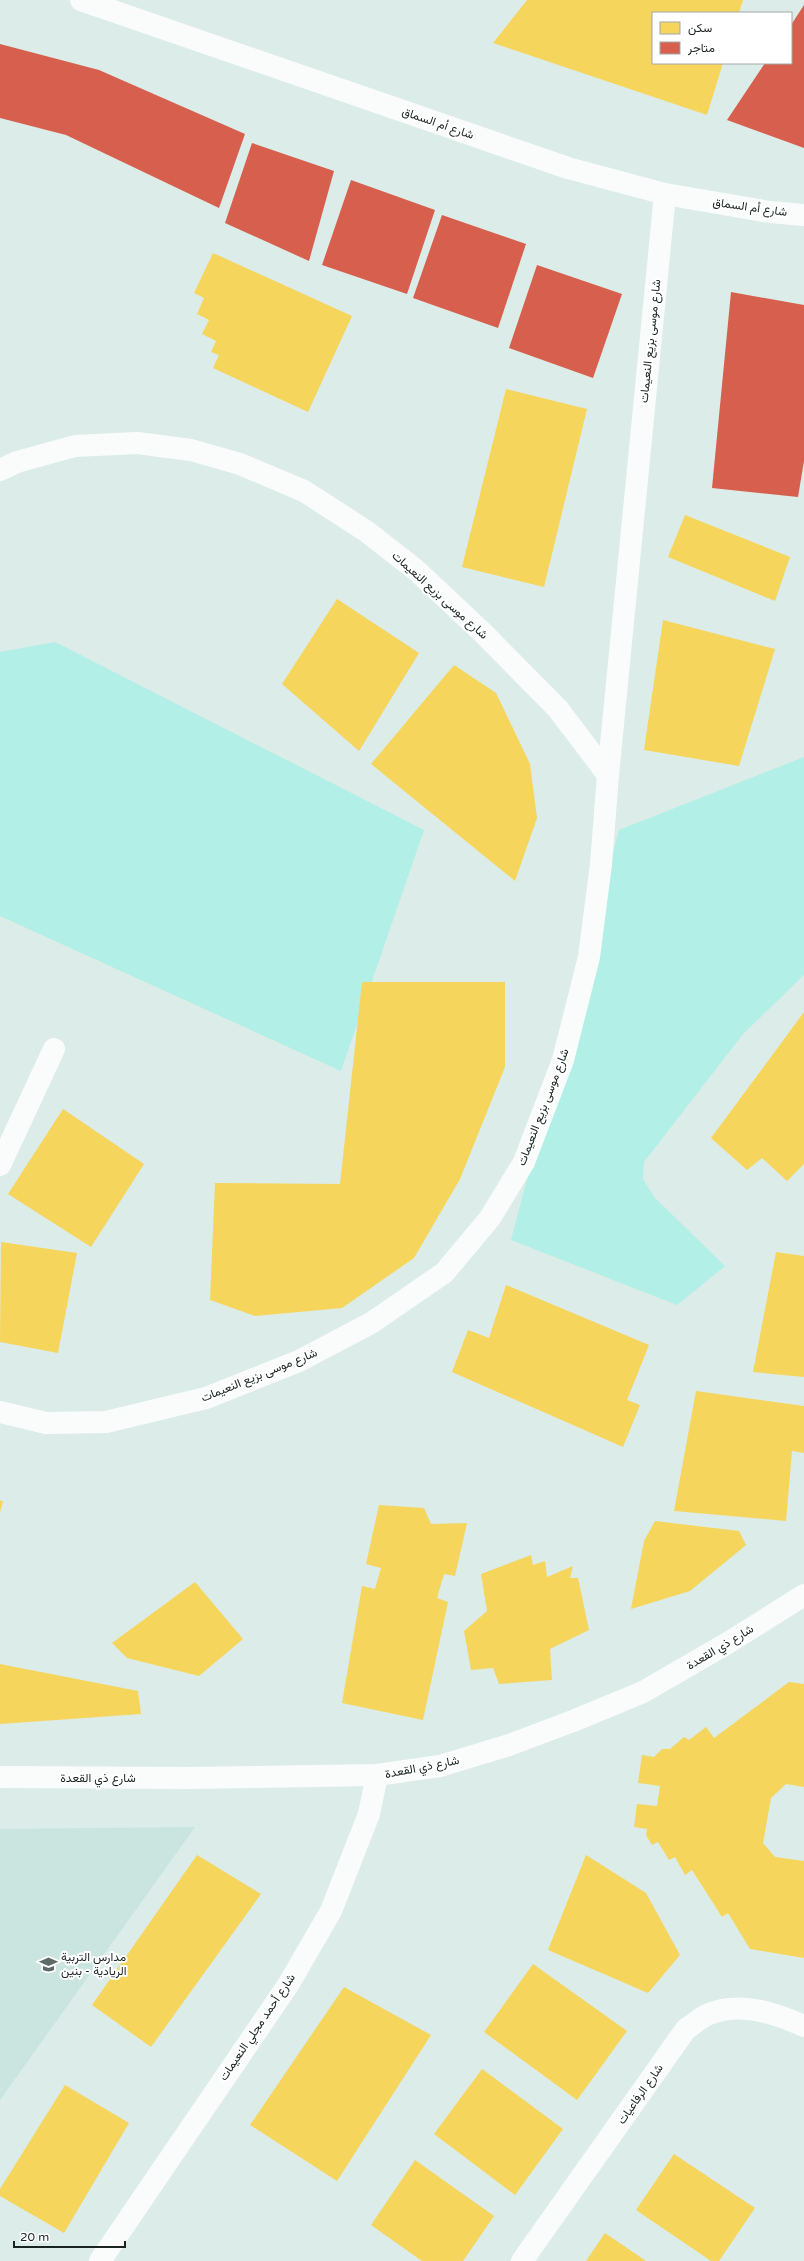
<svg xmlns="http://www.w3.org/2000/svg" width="804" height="2261" viewBox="0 0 804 2261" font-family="'Varela Round',Vazirmatn,sans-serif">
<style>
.built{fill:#cae5e0}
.green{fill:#b2efe6}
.homes{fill:#f6d55c}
.shops{fill:#d6604d}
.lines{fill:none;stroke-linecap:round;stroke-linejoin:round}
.minor{stroke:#fafcfc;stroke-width:22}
.labels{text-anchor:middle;stroke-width:4;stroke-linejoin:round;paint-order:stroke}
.street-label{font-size:12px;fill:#192422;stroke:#fff}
.poi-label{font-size:12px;fill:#192422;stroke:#fff;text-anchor:start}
</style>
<rect width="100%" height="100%" fill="#dcece9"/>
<polygon class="built" points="195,1827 0,2100 0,1829"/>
<g class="green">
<polygon points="55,642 424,830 341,1071 0,916 0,652"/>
<polygon points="804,757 804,975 743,1034 644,1162 643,1179 655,1198 725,1266 677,1305 511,1240 619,830"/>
</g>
<g class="homes">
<polygon points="527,0 743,0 739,13 653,13 653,63 723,63 707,115 493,43"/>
<polygon points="213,253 352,316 308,412 213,368 219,355 211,352 216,341 202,334 209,320 197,314 204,298 194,293"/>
<polygon points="506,389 587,409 544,587 462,567"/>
<polygon points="685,515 790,557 775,601 668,557"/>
<polygon points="337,599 419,653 359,751 282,684"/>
<polygon points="663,620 775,649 739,766 644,750"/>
<polygon points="454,665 496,693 530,764 537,818 515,881 371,764"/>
<polygon points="362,982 505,982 505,1067 460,1179 414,1258 342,1308 255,1316 210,1300 215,1183 340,1184"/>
<polygon points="804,1012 804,1164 787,1181 762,1158 747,1170 711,1138"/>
<polygon points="63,1109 144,1164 91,1247 8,1194"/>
<polygon points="1,1242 77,1253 58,1353 0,1342"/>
<polygon points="776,1252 804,1256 804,1377 753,1372"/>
<polygon points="506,1285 649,1345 627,1400 640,1405 623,1447 452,1372 468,1330 489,1338"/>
<polygon points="696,1391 804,1406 804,1453 792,1451 786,1521 674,1511"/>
<polygon points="0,1500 3,1502 0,1512"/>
<polygon points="379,1505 424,1508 431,1524 467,1523 455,1576 444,1574 437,1598 448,1602 423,1720 342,1703 362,1586 375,1589 381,1568 366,1564"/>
<polygon points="655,1521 739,1531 746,1545 690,1591 631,1609 644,1541"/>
<polygon points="531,1555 533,1565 545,1561 547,1577 573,1566 570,1578 578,1578 589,1630 550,1649 552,1680 499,1684 493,1668 471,1670 464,1631 487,1611 481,1574"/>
<polygon points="195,1582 243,1639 199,1676 127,1658 112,1643"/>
<polygon points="0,1664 138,1691 141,1714 0,1724"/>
<polygon points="789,1682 804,1684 804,1787 786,1784 771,1798 763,1843 775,1857 804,1861 804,1958 750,1949 728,1913 722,1917 692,1870 685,1875 675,1857 669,1860 658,1842 652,1845 646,1835 647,1829 634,1827 637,1804 657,1806 660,1786 638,1783 642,1755 654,1757 662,1749 670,1749 684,1737 689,1740 706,1727 714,1738"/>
<polygon points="197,1855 261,1894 151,2047 92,2005"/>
<polygon points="586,1855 646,1893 680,1955 648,1993 548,1950"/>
<polygon points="533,1964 627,2031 577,2100 484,2032"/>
<polygon points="344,1987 431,2035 337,2181 250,2125"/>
<polygon points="482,2069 563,2129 515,2195 434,2134"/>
<polygon points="65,2085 129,2123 64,2233 0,2196 0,2189"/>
<polygon points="674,2154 755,2208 719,2261 711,2261 636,2210"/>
<polygon points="415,2160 494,2216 463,2261 422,2261 371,2225"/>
<polygon points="605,2233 646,2261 586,2261"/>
</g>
<g class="shops">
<polygon points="804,5 804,148 727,120 765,63 791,63 791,25"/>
<polygon points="0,44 99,70 245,134 219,208 66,135 0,118"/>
<polygon points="252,143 334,171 309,261 225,223"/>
<polygon points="351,180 435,210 407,294 322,265"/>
<polygon points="442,215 526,244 498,328 413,298"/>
<polygon points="537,265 622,294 593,378 509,348"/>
<polygon points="731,292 804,305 804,461 798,497 712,488"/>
</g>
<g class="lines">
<g class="minor">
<polyline points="81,0 568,168 665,194 770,212 804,215"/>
<polyline points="0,470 17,462 75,446 137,443 191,450 240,464 304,491 366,531 416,570 483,633 558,709 608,775"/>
<polyline points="0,1165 54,1049"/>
<polyline points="0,1412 46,1423 106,1422 206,1398 299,1361 371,1323 444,1273 490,1218 524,1162 563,1060 589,957 601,864 608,775 665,194"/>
<polyline points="0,1777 189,1778 377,1775 440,1766 509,1745 573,1721 643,1692 731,1641 804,1595"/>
<polyline points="100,2261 288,1985 331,1911 369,1814 377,1775"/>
<path d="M522 2261 686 2029C693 2025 701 2017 709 2014 740 2001 775 2013 804 2026"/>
</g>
</g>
<defs>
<symbol id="school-bare" viewBox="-9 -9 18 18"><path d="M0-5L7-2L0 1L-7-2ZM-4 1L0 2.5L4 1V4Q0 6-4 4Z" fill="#5d6a68" stroke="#fff" stroke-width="2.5" paint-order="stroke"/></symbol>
</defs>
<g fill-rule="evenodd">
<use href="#school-bare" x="36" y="1952" width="25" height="25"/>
</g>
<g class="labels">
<g class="street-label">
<text transform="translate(438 123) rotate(19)" y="4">شارع أم السماق</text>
<text transform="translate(750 207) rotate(8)" y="4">شارع أم السماق</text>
<text transform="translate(650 341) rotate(-84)" y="4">شارع موسى بزيع النعيمات</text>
<text transform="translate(440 595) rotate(42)" y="4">شارع موسى بزيع النعيمات</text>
<text transform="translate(543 1107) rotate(-69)" y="4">شارع موسى بزيع النعيمات</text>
<text transform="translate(259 1375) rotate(-22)" y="4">شارع موسى بزيع النعيمات</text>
<text transform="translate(720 1647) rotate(-31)" y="4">شارع ذي القعدة</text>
<text transform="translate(422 1767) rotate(-11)" y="4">شارع ذي القعدة</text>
<text x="98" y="1782">شارع ذي القعدة</text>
<text transform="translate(257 2027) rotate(-56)" y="4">شارع أحمد مجلي النعيمات</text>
<text transform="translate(640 2094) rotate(-55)" y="4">شارع الرفاعيات</text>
</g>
<g class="poi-label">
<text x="61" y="1961">مدارس التربية<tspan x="61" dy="14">الريادية - بنين</tspan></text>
</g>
</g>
<rect x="652" y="12" width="140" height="52" fill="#ffffff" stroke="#a3a7a7"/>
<rect x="660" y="22" width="20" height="12" fill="#f6d55c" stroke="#a3a7a7"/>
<text x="688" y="32" font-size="12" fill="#192422">سكن</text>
<rect x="660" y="42" width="20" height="12" fill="#d6604d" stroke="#a3a7a7"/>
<text x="688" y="52" font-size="12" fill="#192422">متاجر</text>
<path d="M14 2241v6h111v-6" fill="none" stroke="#192422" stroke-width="2"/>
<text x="20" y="2241" font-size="12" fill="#192422" stroke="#ffffff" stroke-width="3" paint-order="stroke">20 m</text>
</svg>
